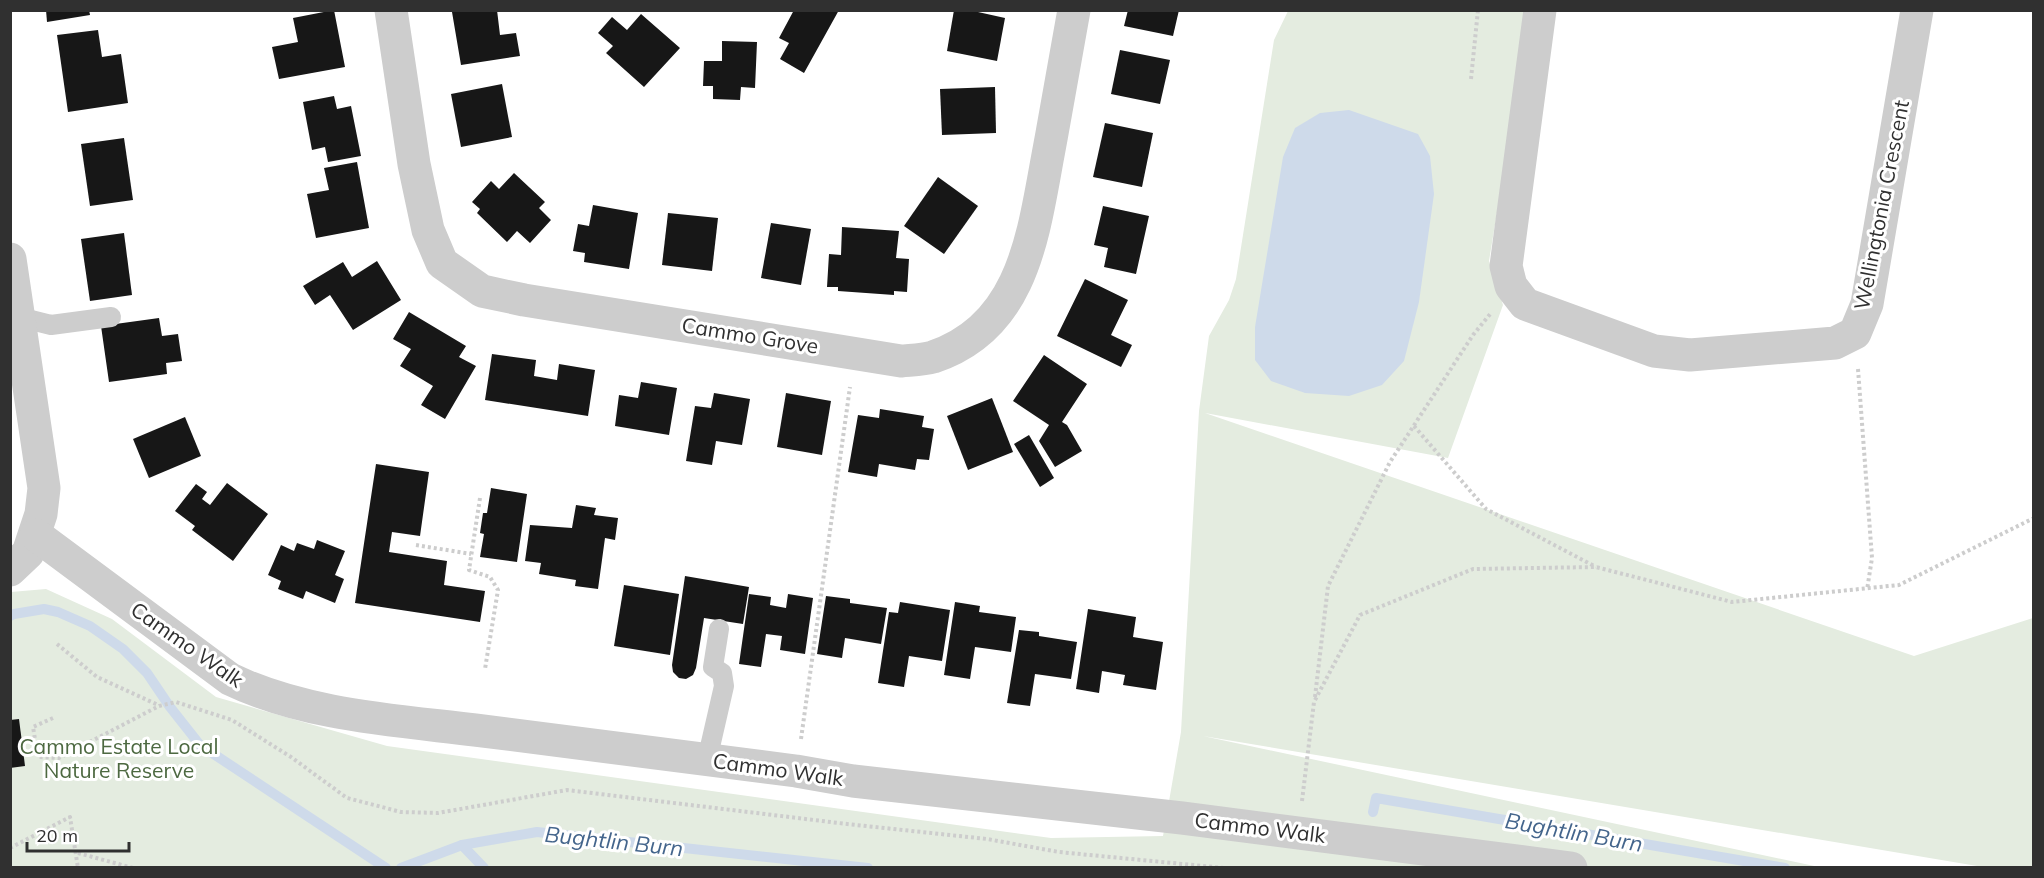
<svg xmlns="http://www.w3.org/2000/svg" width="2044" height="878" viewBox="0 0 2044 878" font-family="Mulish,sans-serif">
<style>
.green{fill:#e4ece0}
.water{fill:#cedaea}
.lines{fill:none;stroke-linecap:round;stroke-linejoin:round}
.stream{stroke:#cedaea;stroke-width:10}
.building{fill:#171717}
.path{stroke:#cdcdcd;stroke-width:4;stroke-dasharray:3 3;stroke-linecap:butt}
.service{stroke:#cdcdcd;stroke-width:20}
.minor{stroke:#cdcdcd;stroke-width:33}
.labels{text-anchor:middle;stroke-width:6;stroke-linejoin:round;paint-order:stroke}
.street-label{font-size:21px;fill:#303030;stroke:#fff}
.park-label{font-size:21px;fill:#4d6941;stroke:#fff}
.water-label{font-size:22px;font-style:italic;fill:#44658c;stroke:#fff}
</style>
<rect width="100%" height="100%" fill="#fff"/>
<polygon class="green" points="1288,11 1530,11 1489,261 1503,305 1448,458 1205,413 1914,656 2033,618 2033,867 1983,867 1203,736 1819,867 11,868 11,592 46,589 112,619 216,697 387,746 1051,838 1163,836 1181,732 1199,411 1209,336 1229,300 1236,279 1274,40"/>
<polygon class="water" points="1349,110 1418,134 1430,156 1434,194 1419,302 1404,361 1382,385 1349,396 1305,393 1271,381 1255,360 1255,327 1283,157 1295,128 1320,113"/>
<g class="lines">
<g class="stream">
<polyline points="10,616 14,614 44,609 58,612 90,626 123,649 147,673 170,707 200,745 386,868"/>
<polyline points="1373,812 1376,798 1785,868"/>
<polyline points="462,845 484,868"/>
<polyline points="401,868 462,845 537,832 868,868"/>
</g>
</g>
<g class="building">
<polygon points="46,10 89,10 90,15 47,22"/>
<polygon points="334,10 345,67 279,79 272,47 298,42 293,18"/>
<polygon points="460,10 497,10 500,35 516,33 520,56 461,65 452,12"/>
<polygon points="794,10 839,10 804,73 780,59 789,43 779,38"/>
<polygon points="954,10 969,10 1005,18 997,61 947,51"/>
<polygon points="1128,10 1179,10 1173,36 1124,26"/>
<polygon points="641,14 680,48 644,87 606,53 613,46 598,33 612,17 627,30"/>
<polygon points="98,30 102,57 121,54 128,103 68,112 57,35"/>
<polygon points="722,41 757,42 755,88 741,87 740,100 713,99 713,86 703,86 704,61 722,61"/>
<polygon points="1120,50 1170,60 1160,104 1111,94"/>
<polygon points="502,84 512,137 461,147 451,94"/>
<polygon points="995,87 996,133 942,135 940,89"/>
<polygon points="334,96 337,109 351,106 361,156 328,162 325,147 312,150 303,102"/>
<polygon points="1105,123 1153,133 1142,187 1093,177"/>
<polygon points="124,138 133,200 90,206 81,144"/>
<polygon points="357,162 369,228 316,238 307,194 329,190 324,168"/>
<polygon points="514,173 545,202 539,208 551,220 530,243 517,231 507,242 477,213 480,209 472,202 491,181 499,189"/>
<polygon points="938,177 978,206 944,254 904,226"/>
<polygon points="593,205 638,213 629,269 584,262 585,253 573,251 578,224 589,226"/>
<polygon points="1103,206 1149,216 1136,274 1104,267 1108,248 1094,245"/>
<polygon points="668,213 718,218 712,271 662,265"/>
<polygon points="771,223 811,229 801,285 761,278"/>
<polygon points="842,227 899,231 896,258 909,259 907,292 894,291 894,295 838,291 838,287 827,287 829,254 841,255"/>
<polygon points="124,233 132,295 90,301 81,239"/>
<polygon points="377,261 401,300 353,330 330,295 315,305 303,286 343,262 352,277"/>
<polygon points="1085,279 1128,300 1111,335 1132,345 1121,367 1057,336"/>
<polygon points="409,312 466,346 459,357 476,366 445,419 421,405 433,386 400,366 411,349 393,339"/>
<polygon points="159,318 162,336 178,334 182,361 166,363 167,374 109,382 101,326"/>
<polygon points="492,354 536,360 534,376 557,380 559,364 595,370 588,416 485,400"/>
<polygon points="1044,355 1087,384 1062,422 1067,425 1082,451 1055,467 1039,441 1049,425 1013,401"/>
<polygon points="641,382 677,388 669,435 615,426 619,395 638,398"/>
<polygon points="714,393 750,399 742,445 716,441 712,465 686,461 695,406 711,408"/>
<polygon points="786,393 831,401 822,455 777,447"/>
<polygon points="992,398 1013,452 968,470 947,416"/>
<polygon points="880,409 924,416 922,427 934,429 929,460 917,459 915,470 879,464 877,477 848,472 858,415 879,418"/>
<polygon points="185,417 201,456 149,478 133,439"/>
<polygon points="1029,435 1054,478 1040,487 1014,444"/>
<polygon points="376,464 429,472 420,536 392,532 389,552 447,561 444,585 485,591 480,622 355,603"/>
<polygon points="227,483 268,514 233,561 192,530 195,526 175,511 196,484 207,492 202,499 210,505"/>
<polygon points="491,488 527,494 517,562 480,557 484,534 480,533 483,513 487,513"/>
<polygon points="576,505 596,508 594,515 618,518 615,540 605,538 598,589 575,586 576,580 539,574 541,563 525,561 530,525 572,528"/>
<polygon points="317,540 345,551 335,575 344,579 335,603 306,591 303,599 278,589 281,581 268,575 281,545 294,551 297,543 314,549"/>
<polygon points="685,576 749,587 743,624 704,618 696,668 693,675 686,679 679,678 673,672 672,665"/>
<polygon points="624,585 679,594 670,655 614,646"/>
<polygon points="749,594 771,597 770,605 786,608 788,594 813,598 805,654 780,650 782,636 766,634 761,667 739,664"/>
<polygon points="826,596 850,599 850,603 887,608 881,644 845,638 842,658 817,654"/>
<polygon points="900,602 950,610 942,661 909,656 904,687 878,683 889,612 898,613"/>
<polygon points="955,602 980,606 979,612 1016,617 1011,652 975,647 970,679 944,675"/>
<polygon points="1088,609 1136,617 1133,637 1163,642 1156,690 1123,685 1125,675 1102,671 1099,693 1076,689"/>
<polygon points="1019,630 1039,632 1039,636 1077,642 1071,679 1035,674 1030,706 1007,703"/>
<polygon points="19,719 25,766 10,768 10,720"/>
</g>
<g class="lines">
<g class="path">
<polyline points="1471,79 1478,10"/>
<polyline points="1858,369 1872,558 1867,590"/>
<polyline points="1414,426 1486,509 1596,567"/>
<polyline points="480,498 469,570 490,577 498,590 485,669"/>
<polyline points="416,545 471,554"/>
<polyline points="57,644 97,677 158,705"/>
<polyline points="1315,697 1328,586 1390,462 1473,335 1491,313"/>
<polyline points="53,718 33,727 38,757 59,758 159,706 176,702 232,720 291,757 347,798 401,812 438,813 567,790 847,824 987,839 1059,852 1224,868"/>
<polyline points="801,739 850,387"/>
<polyline points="1302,801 1314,702 1360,615 1473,569 1596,567 1732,602 1899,585 2034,518"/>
<polyline points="10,848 70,817 78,868"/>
<polyline points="78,853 133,868"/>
</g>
<g class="service">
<polyline points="19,317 51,325 111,317"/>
<polyline points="707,760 724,686 722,673 713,667 719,629"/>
</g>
<g class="minor">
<path d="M391 10 414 164 428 230 442 263 482 291 524 300 901 361C911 360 923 360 933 357 1023 327 1033 236 1048 155 1057 107 1065 59 1074 10"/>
<polyline points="1540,10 1506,266 1511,286 1525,304 1654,351 1690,355 1835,343 1855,333 1867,304 1917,10"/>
<polyline points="10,259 44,488 41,514 28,553 10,570"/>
<path d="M36 535 230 679C305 715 393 720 475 730 582 744 689 758 796 771L853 781 1182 818 1571 868"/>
</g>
</g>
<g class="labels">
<g class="street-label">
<text transform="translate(1882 205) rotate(-79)" y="7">Wellingtonia Crescent</text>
<text transform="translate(750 336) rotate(9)" y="7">Cammo Grove</text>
<text transform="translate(187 645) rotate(35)" y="7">Cammo Walk</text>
<text transform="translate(778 770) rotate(8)" y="7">Cammo Walk</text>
<text transform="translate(1260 828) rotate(7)" y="7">Cammo Walk</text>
</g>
<g class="park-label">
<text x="119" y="754">Cammo Estate Local<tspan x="119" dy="24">Nature Reserve</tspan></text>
</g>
<g class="water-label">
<text transform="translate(1574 832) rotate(10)" y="8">Bughtlin Burn</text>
<text transform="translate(614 841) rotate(6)" y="8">Bughtlin Burn</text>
</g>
</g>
<rect width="2044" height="878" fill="none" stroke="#303030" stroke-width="24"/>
<path d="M27 842v9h102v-9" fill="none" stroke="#303030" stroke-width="3"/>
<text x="36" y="842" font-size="18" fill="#303030" stroke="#ffffff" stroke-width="4.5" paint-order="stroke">20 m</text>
</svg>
